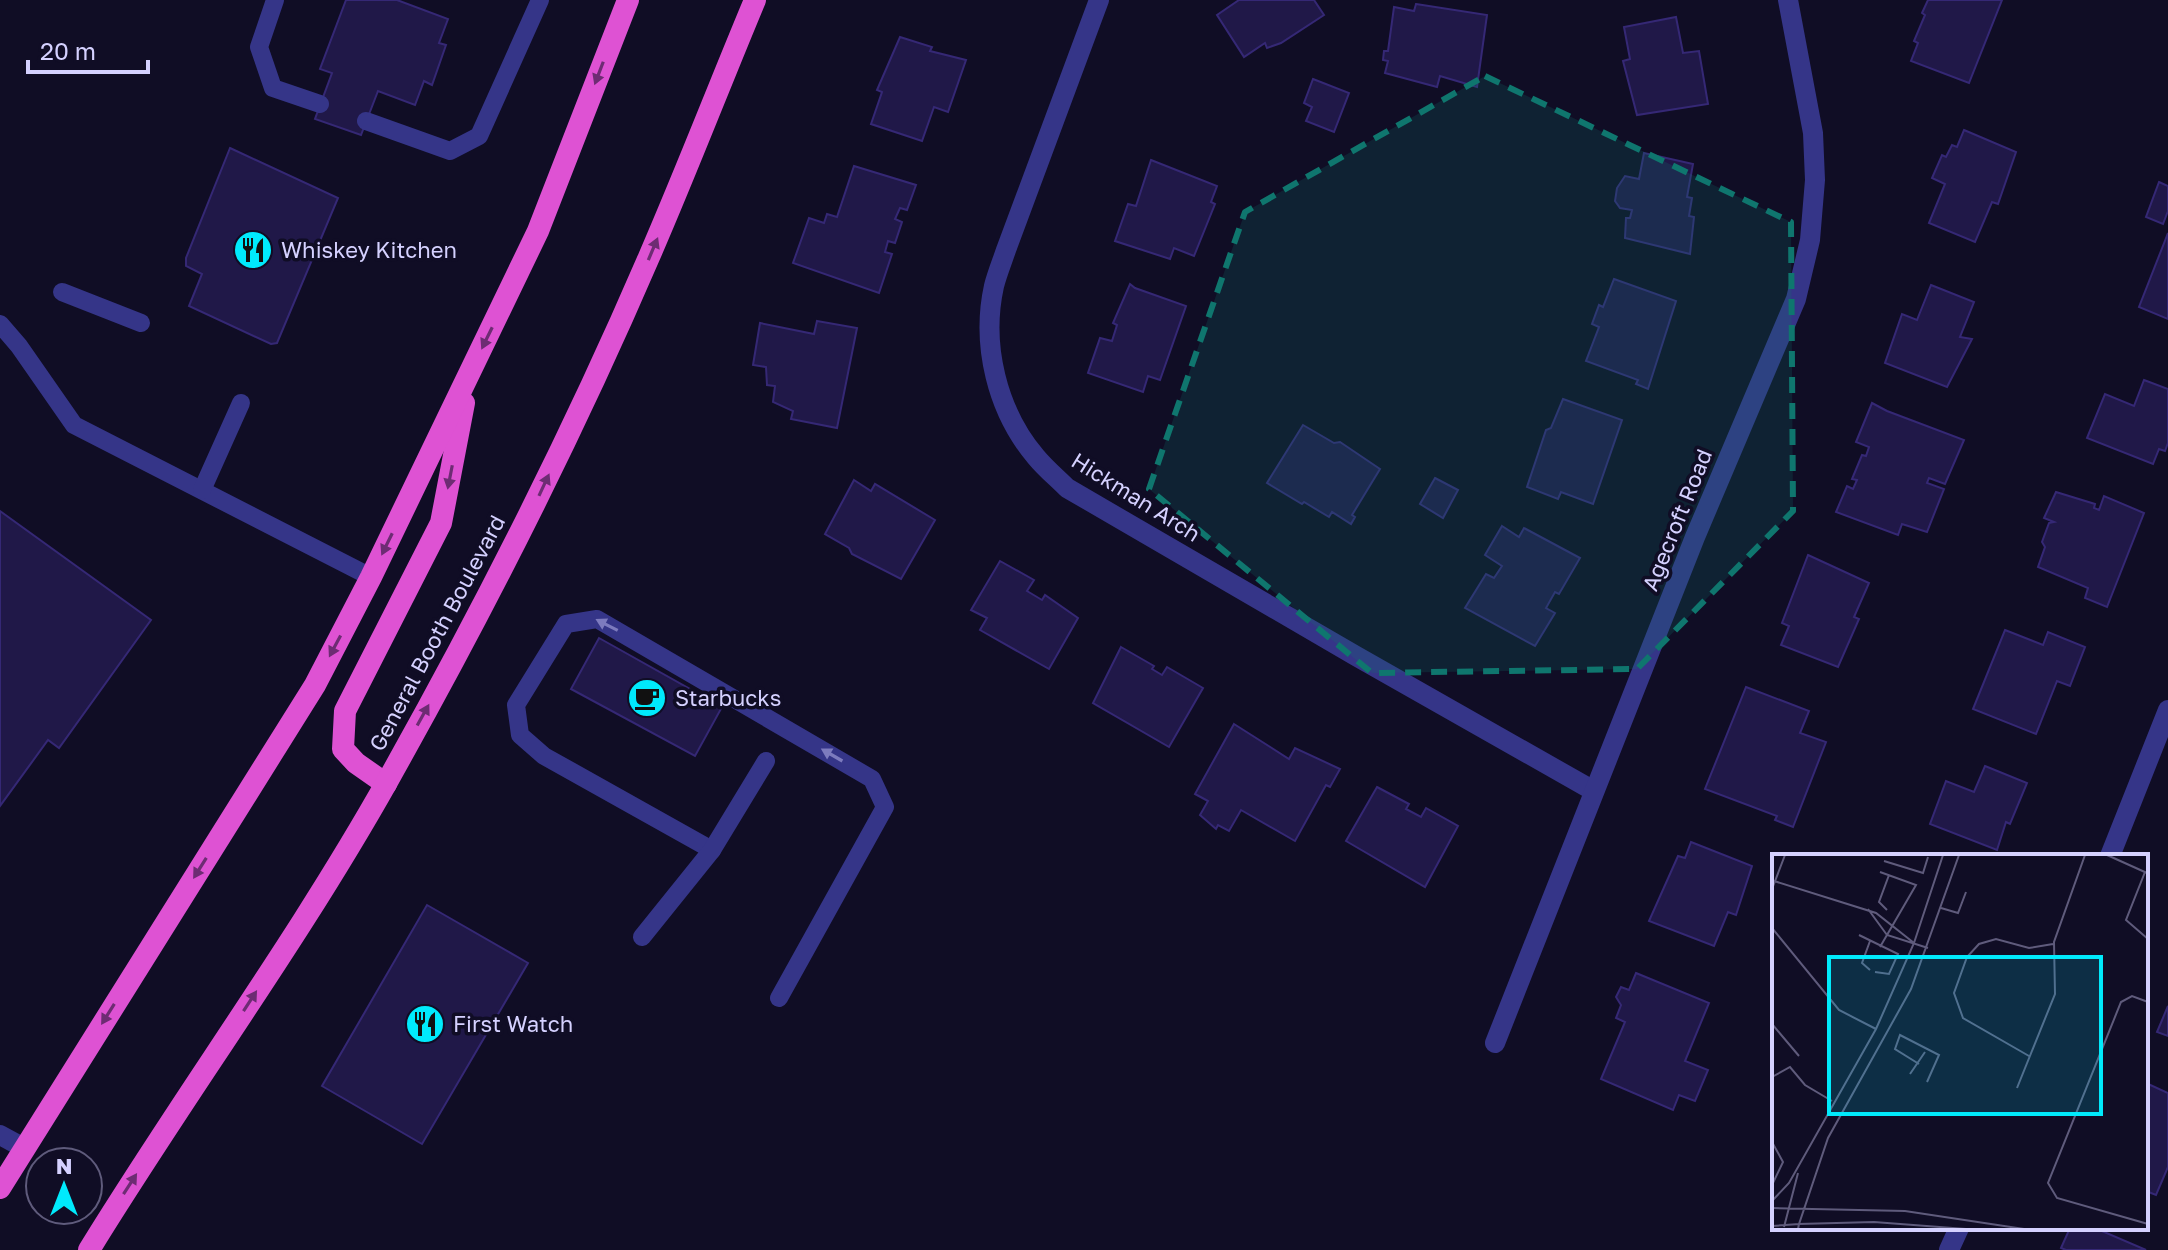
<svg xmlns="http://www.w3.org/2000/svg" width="2168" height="1250" viewBox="0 0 2168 1250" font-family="'Golos Text',sans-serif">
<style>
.building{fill:#201848;stroke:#352875;stroke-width:2}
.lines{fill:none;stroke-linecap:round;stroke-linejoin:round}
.service{stroke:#353588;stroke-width:18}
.minor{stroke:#353588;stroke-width:20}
.trunk{stroke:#de52d3;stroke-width:22}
.oneway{fill:#6d2c73}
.oneway2{fill:#7d7bbe}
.marked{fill:#0f766e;fill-opacity:0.2;stroke:#0f766e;stroke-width:6;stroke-dasharray:16 10;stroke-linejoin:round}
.labels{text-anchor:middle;stroke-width:7;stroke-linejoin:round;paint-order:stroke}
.poi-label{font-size:22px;fill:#d5d1ff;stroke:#100d25;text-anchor:start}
.street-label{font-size:22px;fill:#d5d1ff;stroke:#100d25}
.inset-road{fill:none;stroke:#5f5b7c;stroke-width:2}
.view{fill:#00eafc;fill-opacity:0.15;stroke:#00eafc;stroke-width:4}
.inset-edge{fill:none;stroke:#d5d1ff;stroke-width:4}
</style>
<rect width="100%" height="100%" fill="#100d25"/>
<g class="building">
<polygon points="346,0 397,0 448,19 439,43 446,45 432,85 424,81 415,105 378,91 361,135 315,119 332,73 320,69"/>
<polygon points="1239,0 1314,0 1324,15 1281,43 1267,48 1265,43 1244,57 1217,15"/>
<polygon points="1928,0 2002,0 1969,83 1911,61 1918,43 1914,41 1925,15 1922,13"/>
<polygon points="1416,4 1487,15 1477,87 1440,76 1437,87 1385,73 1388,61 1383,60 1384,51 1388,51 1394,7 1414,11"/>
<polygon points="1676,17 1683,53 1699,51 1708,104 1637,115 1623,61 1630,59 1624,27"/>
<polygon points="900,37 932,47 930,51 966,60 948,112 934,107 922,141 871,124 882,92 877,90"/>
<polygon points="1313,79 1349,93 1334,132 1306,121 1312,107 1304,103"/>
<polygon points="1964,130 2016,152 1998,204 1992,202 1975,242 1929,223 1945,184 1932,178 1942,155 1946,157 1952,145 1957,147"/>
<polygon points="230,148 338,198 277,343 271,344 189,306 202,274 186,266 186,258"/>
<polygon points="1644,153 1693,164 1687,197 1692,198 1689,216 1694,217 1690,254 1625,238 1626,218 1630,218 1632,210 1620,208 1615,201 1617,188 1625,176 1639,179"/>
<polygon points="1151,160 1217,186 1211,202 1215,204 1194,256 1174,248 1170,259 1115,241 1128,204 1136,206"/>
<polygon points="854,166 916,185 907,210 900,208 895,219 902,222 895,243 888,241 885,252 892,254 879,293 793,263 809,218 824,223 827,214 837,217"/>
<polygon points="2159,182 2168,186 2168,211 2163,224 2146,217"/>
<polygon points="2168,233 2168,319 2139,307"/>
<polygon points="1614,279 1676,301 1648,389 1636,384 1638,380 1586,361 1599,327 1592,324 1599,305 1603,307"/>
<polygon points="1130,284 1135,288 1186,306 1160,380 1148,376 1143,392 1088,373 1100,338 1112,341 1117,325 1113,323"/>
<polygon points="1931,285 1974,302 1960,337 1972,339 1947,387 1885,363 1902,314 1917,320"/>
<polygon points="817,321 857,328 837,428 791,419 793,411 773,402 775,386 767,385 766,367 753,365 760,323 814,334"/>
<polygon points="2144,380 2168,389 2168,443 2165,451 2159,449 2153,464 2087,438 2105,394 2134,406"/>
<polygon points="1563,399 1622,420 1593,504 1561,492 1558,499 1527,487 1546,430 1551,428"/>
<polygon points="1872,403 1887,411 1964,440 1945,484 1929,478 1927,483 1944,489 1927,532 1902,524 1898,535 1836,512 1847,486 1853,489 1857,480 1852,479 1862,455 1866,456 1869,447 1856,442"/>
<polygon points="1303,425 1334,443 1340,442 1380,469 1352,515 1355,517 1351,524 1332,512 1329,517 1304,502 1302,504 1267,483"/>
<polygon points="1435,478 1458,490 1443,518 1420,504"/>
<polygon points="854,480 871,491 875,484 935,520 901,579 852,554 849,548 825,534"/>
<polygon points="2056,492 2095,504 2094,508 2099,510 2104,496 2144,513 2107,607 2085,598 2088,588 2038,567 2045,547 2042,542 2049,523 2054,522 2044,518"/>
<polygon points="0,511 151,620 59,748 48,740 0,806"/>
<polygon points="1502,526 1519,537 1524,528 1580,558 1559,594 1555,592 1546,608 1555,613 1535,646 1465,608 1486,574 1494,578 1502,566 1485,555"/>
<polygon points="1808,555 1869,583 1854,617 1859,619 1838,667 1781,645 1789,626 1782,623"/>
<polygon points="1000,561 1034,580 1027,591 1042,600 1045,595 1078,618 1049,669 980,630 987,618 971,610"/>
<polygon points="2005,630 2043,645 2048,632 2085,647 2070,686 2057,681 2036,734 1973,709"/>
<polygon points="599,638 722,707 695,756 571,689"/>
<polygon points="1121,647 1154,666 1152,669 1162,675 1167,667 1203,688 1169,747 1093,703"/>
<polygon points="1746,687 1809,711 1800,733 1826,742 1793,827 1775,820 1777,816 1705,789"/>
<polygon points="1234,724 1289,759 1295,748 1340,769 1330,787 1326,785 1295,841 1241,810 1229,831 1218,825 1216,829 1200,815 1208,801 1195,794"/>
<polygon points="1985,766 2027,783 2010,824 2006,822 1997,850 1930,824 1946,781 1974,792"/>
<polygon points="1377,787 1409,804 1406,809 1421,817 1426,808 1458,826 1425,887 1346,841"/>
<polygon points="1691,842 1752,866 1736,915 1728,912 1714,946 1649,921 1678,856 1685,858"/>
<polygon points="427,905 528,963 422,1144 322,1086"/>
<polygon points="1636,973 1709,1003 1685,1061 1708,1070 1695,1101 1679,1095 1673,1110 1601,1079 1625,1022 1616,1018 1621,1005 1616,997 1621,987 1629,990"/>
<polygon points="2168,1006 2168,1036 2157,1032"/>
<polygon points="2146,1083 2168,1093 2168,1167 2156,1195 2146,1191"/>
<polygon points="2070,1228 2095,1228 2146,1250 2066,1250 2061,1248"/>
</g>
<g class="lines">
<g class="service">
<polyline points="275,0 259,47 273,88 320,104"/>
<polyline points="366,121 450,151 479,136 540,0"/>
<polyline points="62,292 141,323"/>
<polyline points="0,324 19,346 74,425 371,577"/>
<polyline points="202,490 241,403"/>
<polyline points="712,850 544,756 520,735 516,705 566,624 597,619 872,779 885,807 779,998"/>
<polyline points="642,937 712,850 766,761"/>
</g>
<g class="minor">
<path d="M1099 0 1006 250C1002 262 997 274 994 286 981 345 997 411 1036 457 1045 468 1057 478 1067 488L1356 656 1594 791"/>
<polyline points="2110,856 2168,710"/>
<polyline points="1495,1043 1695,537 1796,299 1810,240 1815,180 1813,133 1788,0"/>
<polyline points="0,1135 24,1148"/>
<polyline points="1949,1250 1959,1228"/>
</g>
<g class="trunk">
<polyline points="386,784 356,763 343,749 345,711 441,523 464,403"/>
<polyline points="0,1188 315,685 371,577 538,231 628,0"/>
<path d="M89 1250C186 1092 297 942 388 780 483 611 572 436 649 257 686 172 719 86 755 0"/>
</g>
</g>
<defs><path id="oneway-solid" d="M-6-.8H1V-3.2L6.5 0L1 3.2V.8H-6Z" transform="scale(2)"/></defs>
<g class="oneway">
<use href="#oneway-solid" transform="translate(599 73) rotate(111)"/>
<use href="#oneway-solid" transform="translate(653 249) rotate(-67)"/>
<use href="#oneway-solid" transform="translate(487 338) rotate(116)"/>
<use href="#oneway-solid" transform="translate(450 477) rotate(101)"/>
<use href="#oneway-solid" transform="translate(544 485) rotate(-65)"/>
<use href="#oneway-solid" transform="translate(387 544) rotate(116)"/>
<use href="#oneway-solid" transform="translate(335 646) rotate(118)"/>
<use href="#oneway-solid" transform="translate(423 715) rotate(-61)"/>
<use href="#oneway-solid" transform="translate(200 868) rotate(122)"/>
<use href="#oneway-solid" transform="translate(250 1001) rotate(-57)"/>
<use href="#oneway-solid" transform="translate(108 1014) rotate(122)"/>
<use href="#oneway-solid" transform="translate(130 1184) rotate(-57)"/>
</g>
<g class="oneway2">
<use href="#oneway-solid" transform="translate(607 625) rotate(-153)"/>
<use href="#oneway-solid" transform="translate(832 755) rotate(-150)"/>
</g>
<path class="marked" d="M1485 76 1791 222 1793 511 1637 669 1372 673 1149 489 1245 212Z"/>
<defs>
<symbol id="restaurant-disc" viewBox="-11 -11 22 22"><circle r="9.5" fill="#00eafc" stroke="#100d25"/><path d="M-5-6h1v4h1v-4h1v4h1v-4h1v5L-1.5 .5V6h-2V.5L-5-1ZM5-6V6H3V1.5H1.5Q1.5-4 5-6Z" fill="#111"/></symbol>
<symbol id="cafe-disc" viewBox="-11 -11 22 22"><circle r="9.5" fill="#00eafc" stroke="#100d25"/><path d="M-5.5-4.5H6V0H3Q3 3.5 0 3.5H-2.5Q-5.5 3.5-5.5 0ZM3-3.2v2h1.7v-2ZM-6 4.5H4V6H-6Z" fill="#111"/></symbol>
</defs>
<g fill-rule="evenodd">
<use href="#restaurant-disc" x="231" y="228" width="44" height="44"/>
<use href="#cafe-disc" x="625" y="676" width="44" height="44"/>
<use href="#restaurant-disc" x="403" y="1002" width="44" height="44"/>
</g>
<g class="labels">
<g class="poi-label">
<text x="281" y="258">Whiskey Kitchen</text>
<text x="675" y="706">Starbucks</text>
<text x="453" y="1032">First Watch</text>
</g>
<g class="street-label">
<text transform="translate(1136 497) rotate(32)" y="8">Hickman Arch</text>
<text transform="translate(1677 520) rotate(-68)" y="8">Agecroft Road</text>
<text transform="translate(437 633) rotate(-62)" y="8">General Booth Boulevard</text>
</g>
</g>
<g transform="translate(1772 854)">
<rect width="376" height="376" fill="#100d25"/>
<path class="inset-road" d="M335 1 375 19M112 7 151 19 156 3M373 18 354 66 376 85M2 27 104 59 142 89M0 35 13 1M169 54 186 59 194 38M96 55 115 81 156 94M115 56 107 48 117 21M0 74 67 156 104 175M87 81 126 100 117 120 103 118M98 87 90 109 98 116M108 93 144 31 108 18M376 148 360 142 349 148 276 329 285 344 376 370M0 170 27 202M257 202 191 164 182 139 195 103 207 90 224 85 257 94 281 90M147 210 123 195 128 181 167 201 155 228M138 220 153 198M0 223 18 213 33 231 60 247M245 234 283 140 282 88 313 1M0 288 11 308 0 331M0 347 17 329 104 175 142 89 171 1M0 354 133 357 252 375M0 372 27 370 56 284 139 135 187 1M12 373 26 319M26 375 27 370 102 368 194 375"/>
<path class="view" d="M57 103H329V260H57Z"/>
<rect width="376" height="376" class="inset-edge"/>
</g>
<g transform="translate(64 1186)"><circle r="38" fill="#100d25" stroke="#5f5b7c" stroke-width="2"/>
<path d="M0-6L14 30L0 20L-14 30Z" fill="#00eafc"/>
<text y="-12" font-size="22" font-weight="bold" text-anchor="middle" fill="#d5d1ff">N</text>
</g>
<path d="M28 60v12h120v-12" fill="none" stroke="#d5d1ff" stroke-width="4"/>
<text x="40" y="60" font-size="24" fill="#d5d1ff" stroke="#100d25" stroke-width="6" paint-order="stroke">20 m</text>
</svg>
